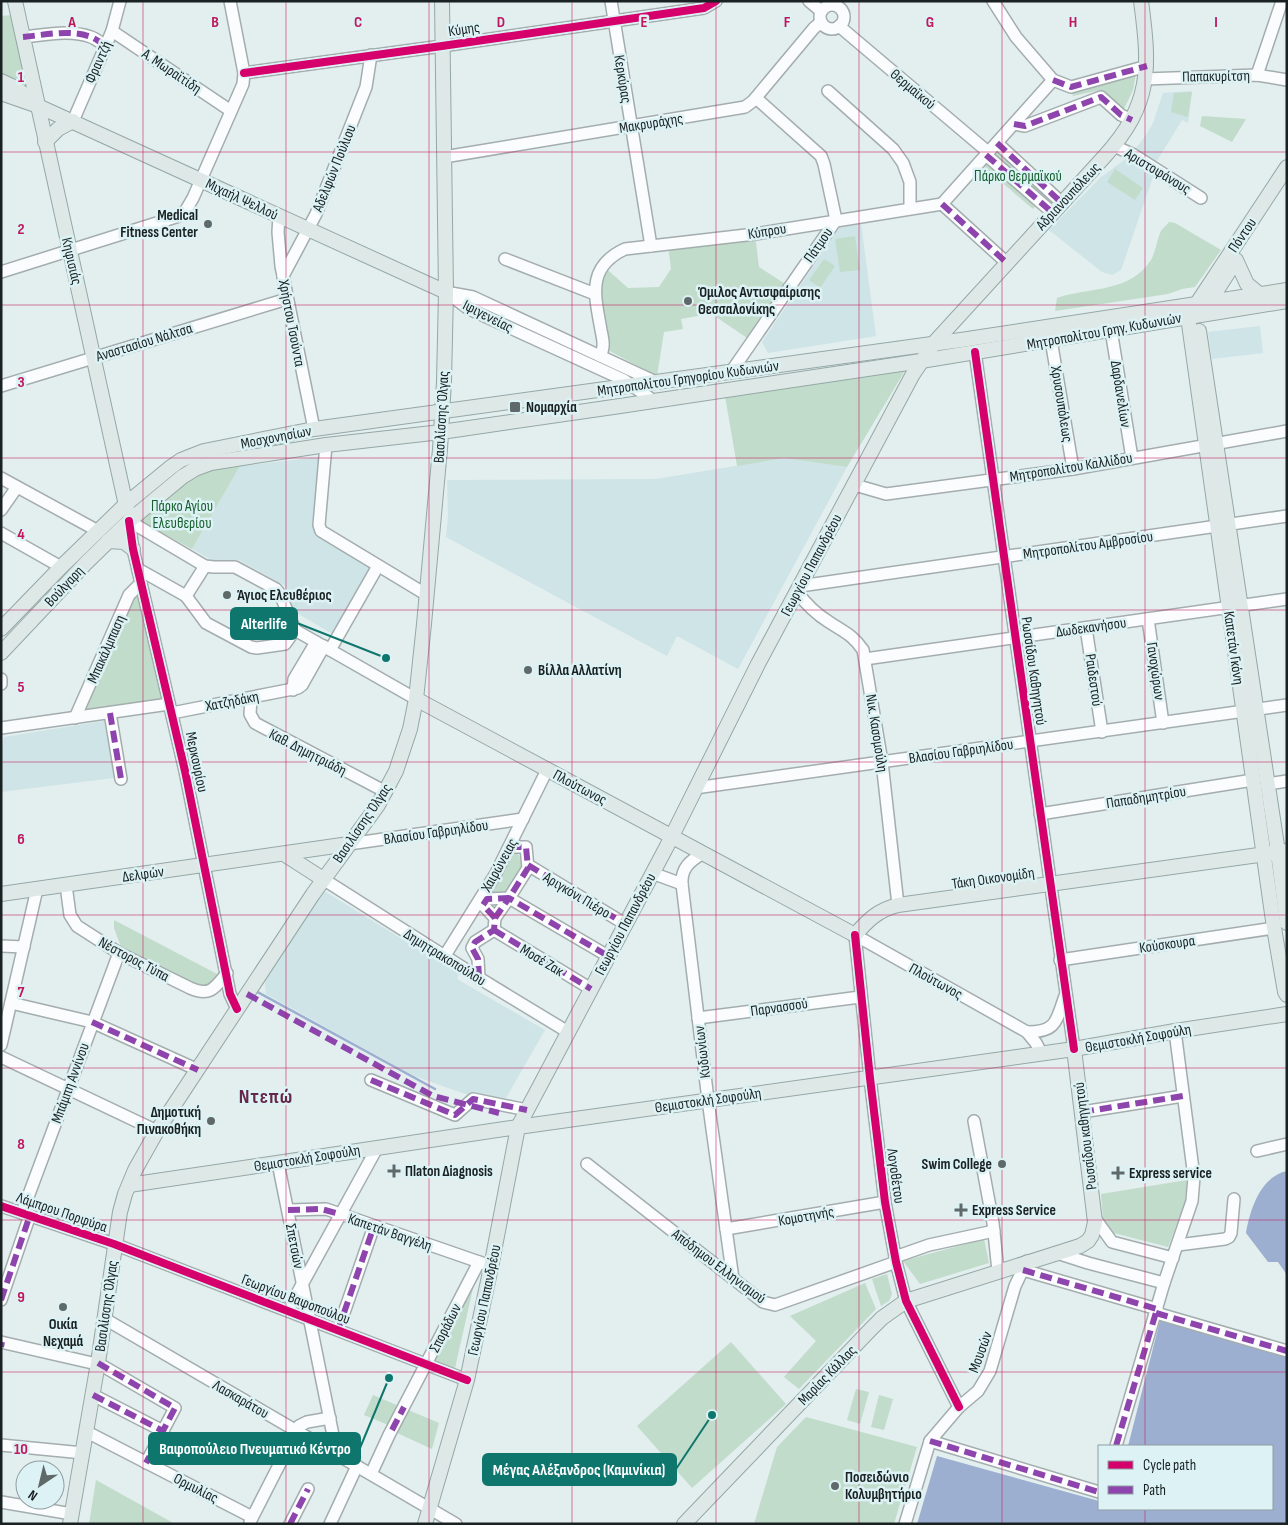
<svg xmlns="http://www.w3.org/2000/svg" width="1288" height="1525" viewBox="0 0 1288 1525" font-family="'Sofia Sans Condensed',sans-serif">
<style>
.built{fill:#cee4e7}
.green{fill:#c1dcca}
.water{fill:#9cafd0}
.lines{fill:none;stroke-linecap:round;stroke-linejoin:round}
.stream{stroke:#9cafd0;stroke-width:2.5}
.minor-casing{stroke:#a4adae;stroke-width:14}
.major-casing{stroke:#94a8a6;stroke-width:16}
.minor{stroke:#fbfcfd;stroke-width:11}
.major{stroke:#dee8e6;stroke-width:14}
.quiet{stroke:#8e44ad;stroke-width:6;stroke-dasharray:12 6;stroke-linecap:butt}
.cycleway-casing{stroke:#ddf2f5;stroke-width:11}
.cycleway{stroke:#d6006c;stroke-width:8}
.grid{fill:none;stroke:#c2185b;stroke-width:1;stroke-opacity:0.55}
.poi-dot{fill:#60696a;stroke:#ddf2f5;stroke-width:2}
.labels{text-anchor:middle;stroke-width:5;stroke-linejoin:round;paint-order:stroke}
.street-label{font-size:15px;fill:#192122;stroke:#ddf2f5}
.park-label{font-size:15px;fill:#18602f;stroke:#ddf2f5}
.poi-label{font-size:15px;font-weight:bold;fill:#192122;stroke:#ddf2f5;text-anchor:start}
.district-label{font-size:20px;font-weight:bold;letter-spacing:1px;fill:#662647;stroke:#ddf2f5}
.grid-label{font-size:16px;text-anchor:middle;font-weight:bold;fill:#c2185b;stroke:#ddf2f5;stroke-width:5;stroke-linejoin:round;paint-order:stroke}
.leader{fill:none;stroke:#0f766e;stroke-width:2}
.callout-dot{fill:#0f766e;stroke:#ddf2f5;stroke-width:2}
.callout{fill:#0f766e;stroke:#0f766e;stroke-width:2}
.callout-label{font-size:16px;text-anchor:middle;font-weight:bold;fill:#fff}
</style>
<rect width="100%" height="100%" fill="#e3eeef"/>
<g class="built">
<polygon points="1192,91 1188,123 1182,120 1155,164 1134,151 1146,135 1153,123 1163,93"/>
<polygon points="1127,158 1154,174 1121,270 1112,275 1102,272 1049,230 1100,178"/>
<polygon points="861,224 876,336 768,353 762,342 840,227"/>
<polygon points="1260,326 1263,353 1212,359 1208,332"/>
<polygon points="319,457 314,534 373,570 336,636 295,612 284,585 239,560 217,563 192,549 240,466"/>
<polygon points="784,458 847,467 738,669 677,636 667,656 446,537 448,516 447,480 656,479"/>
<polygon points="104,721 114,778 1,792 1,746 4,737"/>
<polygon points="324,891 459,974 457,979 545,1030 506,1098 468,1095 414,1076 266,994 264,975"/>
</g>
<g class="green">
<polygon points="12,15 24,75 21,79 15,81 1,75 1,16"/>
<polygon points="1137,68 1133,90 1124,109 1101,90 1073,96 1071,87"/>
<polygon points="1192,92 1188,117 1171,112 1174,93"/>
<polygon points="1202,116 1246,119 1232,142 1200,126"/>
<polygon points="1005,144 1054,186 1033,209 984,167"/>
<polygon points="1115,169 1143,188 1135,200 1107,182"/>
<path d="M1169 222 1175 223 1221 250 1195 287 1182 289 1168 294 1055 311 1057 298C1089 287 1130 293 1151 260 1156 251 1157 239 1161 231 1163 228 1167 225 1169 222Z"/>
<polygon points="755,234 759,267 790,287 753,342 703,308 698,316 681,319 683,329 664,332 657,376 604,348 595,294 602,265 628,288 659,287 671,269 668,245"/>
<polygon points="855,236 860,270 840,272 835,239"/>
<polygon points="824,259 835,266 820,288 809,280"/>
<polygon points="906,369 847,467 784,458 737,466 725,396"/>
<polygon points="240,466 192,549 137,519 199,472"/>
<polygon points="137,586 169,704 75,718"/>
<polygon points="516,849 524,867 507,895 491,895"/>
<polygon points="114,920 221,976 204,989 121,947 114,928"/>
<polygon points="1187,1180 1185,1202 1168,1247 1110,1232 1103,1219 1101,1194"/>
<polygon points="984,1239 989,1263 920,1284 903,1261"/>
<polygon points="887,1274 892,1294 889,1301 881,1306 872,1279"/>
<polygon points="865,1283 876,1309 799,1389 784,1377 816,1341 790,1316"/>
<polygon points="474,1284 455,1368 435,1361"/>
<polygon points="731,1342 786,1404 692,1488 637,1426"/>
<polygon points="856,1389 869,1392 860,1424 847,1420"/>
<polygon points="373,1395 439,1423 432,1449 397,1433 398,1429 364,1415"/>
<polygon points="879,1395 893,1399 884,1430 871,1427"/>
<polygon points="806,1417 917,1447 894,1524 754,1524 777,1447"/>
<polygon points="96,1480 175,1524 89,1524"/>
</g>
<g class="water">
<path d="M1287 1171V1275L1278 1262H1268L1246 1233C1250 1209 1261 1176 1287 1171Z"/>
<polygon points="1162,1313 1287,1353 1287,1524 917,1524 937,1456 1099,1501 1099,1509 1272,1509 1272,1446 1128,1446"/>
</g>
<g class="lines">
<polyline class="stream" points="254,990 435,1089"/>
<defs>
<g id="minor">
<polyline points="611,1 651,246"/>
<polyline points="809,1 821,11"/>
<polyline points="993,1 1016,37 1053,80 1071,87 1147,66"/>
<circle cx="832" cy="17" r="12"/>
<polyline points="839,26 988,152"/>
<polyline points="112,31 231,111"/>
<path d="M23 37C44 35 70 29 91 37 96 39 101 43 105 45"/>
<polyline points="244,73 442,46 704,8 716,1"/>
<polyline points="1257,75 1282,1"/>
<polyline points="1145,79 1257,75 1287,80"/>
<polyline points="828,91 893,149 903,163 910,182 910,208"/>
<polyline points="73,121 112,31 120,1"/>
<polyline points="1014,124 1025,126 1101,97 1121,115 1132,120"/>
<polyline points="997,143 1062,203"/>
<polyline points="1114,146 1132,154 1201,198"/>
<polyline points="986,155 1053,213"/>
<polyline points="444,157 745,107 753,101 814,28 821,22"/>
<polyline points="942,204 1053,80"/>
<polyline points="942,204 1007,263"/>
<polyline points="279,216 278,232 281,266 314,429"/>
<polyline points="505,259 595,294"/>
<polyline points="1,272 179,216 186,210 193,198 243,84 244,73 230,1"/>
<polyline points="283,276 316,214 366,87 371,55"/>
<polyline points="446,292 469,309 624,380 654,401"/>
<polyline points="451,293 473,297 656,382"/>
<polyline points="1111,330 1132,458"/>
<polyline points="1051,340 1073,469"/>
<polyline points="975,352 1074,1049"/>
<path d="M600 356C605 347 603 340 601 330 595 296 586 267 625 249L755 234 942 204"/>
<polyline points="731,372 836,220 824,164 821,156 756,98"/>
<polyline points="1,386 287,299"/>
<polyline points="326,445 319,525 321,531 427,595"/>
<polyline points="1,478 98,531"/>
<polyline points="855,485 886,494 1073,469 1287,431"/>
<polyline points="1,510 17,487"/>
<polyline points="129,521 133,549 185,771 230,994 237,1009"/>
<polyline points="129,521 205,566 214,567 235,567 276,589 280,594 295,630 416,699"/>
<polyline points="1,533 61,567"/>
<polyline points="138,569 186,596 206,623 251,647 257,648 285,644 295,630"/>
<polyline points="800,586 1287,516"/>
<path d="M797 592C806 604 816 614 829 622 844 632 853 635 863 650L882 762 898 905"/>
<polyline points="186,596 205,566"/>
<polyline points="1148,619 1163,723"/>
<polyline points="1086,628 1102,732"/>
<polyline points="330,650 378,566"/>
<polyline points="865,659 1287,599"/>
<polyline points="1,679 1,684"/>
<polyline points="293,690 294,679 316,642"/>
<polyline points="251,698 250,714 255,723 386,792"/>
<polyline points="110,713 121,779"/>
<polyline points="172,713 298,688 302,685 324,646"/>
<polyline points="75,718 129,595 141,583"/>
<polyline points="1,728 169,704"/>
<polyline points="1268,784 1287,781"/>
<polyline points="695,788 1287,705"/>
<polyline points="1040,814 1253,780"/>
<polyline points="349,844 523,819"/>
<path d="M703 853C690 861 681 868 682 884L708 1100 733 1279"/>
<polyline points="528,865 625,924"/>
<polyline points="652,873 682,884"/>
<polyline points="323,879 479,978 568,1032"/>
<path d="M66 885 70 915 77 926 119 953 190 988C210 997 215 988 227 973"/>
<polyline points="495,918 483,905 487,899 509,898 528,868 526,847 510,847"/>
<polyline points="494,930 591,989"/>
<polyline points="855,935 870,1078 885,1202 896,1262 906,1301 959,1407"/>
<polyline points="855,935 1027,1032 1036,1043 1041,1053"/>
<polyline points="1,946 24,947"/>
<polyline points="444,957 495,875 547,770"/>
<polyline points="1060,960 1274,928"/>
<polyline points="479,978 478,959 472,948 475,942 494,930 495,918 509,898 608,956"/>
<polyline points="11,1003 92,1022 198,1070"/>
<polyline points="698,1018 860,997"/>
<path d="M1027 1032C1057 1032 1056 1021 1065 996"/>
<polyline points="1,1045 37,889"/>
<polyline points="1,1057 157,1131"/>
<polyline points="371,1080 455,1115 473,1099 527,1110"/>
<polyline points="1082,1112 1183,1096"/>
<polyline points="974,1121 993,1223 998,1271"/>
<polyline points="1257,1151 1287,1144"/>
<polyline points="278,1163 337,1455"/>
<polyline points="587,1164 763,1302 775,1305 896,1262"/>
<polyline points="1,1206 114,1244 467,1380"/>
<polyline points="288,1210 326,1209 485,1264"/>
<polyline points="22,1213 119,953"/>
<polyline points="1094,1217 1112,1242 1173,1258"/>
<polyline points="726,1229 885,1202"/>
<polyline points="1178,1245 1225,1239 1229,1237 1231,1233 1234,1199"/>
<polyline points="1057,1253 1088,1263 1164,1283"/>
<polyline points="895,1257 929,1245 994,1231"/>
<polyline points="1023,1270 1157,1309"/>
<polyline points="1,1300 30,1215"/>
<polyline points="288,1310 377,1148"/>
<polyline points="1156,1313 1287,1351"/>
<polyline points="105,1319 456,1524"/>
<polyline points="338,1330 374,1226"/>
<polyline points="1,1342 101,1365 175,1408 146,1463"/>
<polyline points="93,1395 163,1431"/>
<polyline points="87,1432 252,1517"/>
<polyline points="930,1441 1099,1492"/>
<polyline points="1,1445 83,1453"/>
<polyline points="1116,1446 1164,1283 1192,1201 1194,1177 1175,1031"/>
<polyline points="371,1474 389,1435 479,1262"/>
<polyline points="1,1502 72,1514"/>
<polyline points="250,1522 299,1426 307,1422 330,1418"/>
<polyline points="290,1524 308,1489"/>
<polyline points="330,1524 357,1466"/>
<polyline points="905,1524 930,1441 959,1407 978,1391 990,1371 1015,1286 1027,1261"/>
</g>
<g id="major">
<polyline points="15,1 127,510"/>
<polyline points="1,81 14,87 32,100"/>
<polyline points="1,93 38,106 446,292"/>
<polyline points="45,142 58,129 73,121"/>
<polyline points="1287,167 1188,317 1274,928 1285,992 1287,995"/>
<polyline points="1236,260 1247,284 1259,294"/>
<polyline points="1207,306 1233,265"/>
<polyline points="1199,331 1278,852 1287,923"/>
<polyline points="108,541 124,542 133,549"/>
<polyline points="1,629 61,567 126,504 171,467 181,460 204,451 314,429 961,340 1287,290"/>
<polyline points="1,653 86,563 129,521 182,477 195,469 211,463 326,445 441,432 620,406 921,361 1287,301"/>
<path d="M416 699 855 935C868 920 878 910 898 905L1287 851"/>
<polyline points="284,854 323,879"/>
<polyline points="1,894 349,844"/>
<polyline points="129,1185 518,1127 1074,1049 1175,1031 1287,1014"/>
<polyline points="70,1524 98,1363 120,1212 125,1194 135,1170 157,1131 313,894 378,805 396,771 410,729 416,699 424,624 440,449 444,381 446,292 442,1"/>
<path d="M425 1524 467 1380 491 1267 518 1127 667 846 758 664 913 374 934 343 1104 157C1152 104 1150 69 1141 1"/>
<polyline points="684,1524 871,1329 882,1318 906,1301 1080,1246 1088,1241 1092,1235 1095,1222 1074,1049"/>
</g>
</defs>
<use href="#minor" class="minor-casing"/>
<use href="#major" class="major-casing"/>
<use href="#minor" class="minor"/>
<use href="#major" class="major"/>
<g class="quiet">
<path d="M23 37C44 35 70 29 91 37 96 39 101 43 105 45"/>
<polyline points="1053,80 1071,87 1147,66"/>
<polyline points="1014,124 1025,126 1101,97 1121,115 1132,120"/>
<polyline points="997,143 1062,203"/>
<polyline points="986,155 1053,213"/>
<polyline points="942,204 1007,263"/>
<polyline points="110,713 121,779"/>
<polyline points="528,865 625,924"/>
<polyline points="495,918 483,905 487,899 509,898 528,868 526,847 510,847"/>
<polyline points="494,930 591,989"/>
<polyline points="479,978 478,959 472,948 475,942 494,930 495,918 509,898 608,956"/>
<polyline points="247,994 433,1096 499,1113"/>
<polyline points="92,1022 198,1070"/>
<polyline points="371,1080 455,1115 473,1099 527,1110"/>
<polyline points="1082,1112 1183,1096"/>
<polyline points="288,1210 321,1209 340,1214"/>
<polyline points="1023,1270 1157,1309 1116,1446"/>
<polyline points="1,1300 30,1215"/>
<polyline points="1156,1313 1287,1351"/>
<polyline points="338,1330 374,1226"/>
<polyline points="1,1347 2,1342"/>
<polyline points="98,1363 175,1408 146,1463"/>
<polyline points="93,1395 163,1431"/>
<polyline points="392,1430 404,1407"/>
<polyline points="930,1441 1099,1492"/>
<polyline points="290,1524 308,1489"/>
</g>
<defs>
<g id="cycleway">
<polyline points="244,73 442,46 704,8 716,1"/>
<polyline points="975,352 1074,1049"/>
<polyline points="129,521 133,549 185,771 230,994 237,1009"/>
<polyline points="855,935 870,1078 885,1202 896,1262 906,1301 959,1407"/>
<polyline points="1,1206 114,1244 467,1380"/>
</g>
</defs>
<use href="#cycleway" class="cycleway-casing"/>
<use href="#cycleway" class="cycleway"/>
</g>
<path class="grid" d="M143 1V1524M286 1V1524M429 1V1524M572 1V1524M716 1V1524M859 1V1524M1002 1V1524M1145 1V1446M1 152H1287M1 305H1287M1 458H1287M1 610H1287M1 762H1287M1 915H1287M1 1068H1287M1 1220H1287M1 1372H1287M1145 1509V1524"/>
<g class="poi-dot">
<circle cx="208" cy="224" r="5"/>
<circle cx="688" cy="301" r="5"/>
<rect x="509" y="401" width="12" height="12" rx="2.5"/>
<circle cx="227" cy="595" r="5"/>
<circle cx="528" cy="670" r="5"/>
<circle cx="211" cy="1121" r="5"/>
<circle cx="1002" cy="1164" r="5"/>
<path d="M391.5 1163.5h5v5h5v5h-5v5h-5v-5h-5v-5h5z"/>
<path d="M1115.5 1165.5h5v5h5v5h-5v5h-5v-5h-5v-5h5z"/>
<path d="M958.5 1202.5h5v5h5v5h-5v5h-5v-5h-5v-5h5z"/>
<circle cx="63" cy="1307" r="5"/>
<circle cx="835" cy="1486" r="5"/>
</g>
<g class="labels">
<g class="street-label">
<text transform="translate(464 29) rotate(-8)" y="5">Κύμης</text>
<text transform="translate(98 62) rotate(-66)" y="5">Φραντζή</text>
<text transform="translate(172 71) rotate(34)" y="5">Α. Μωραϊτίδη</text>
<text transform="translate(1216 76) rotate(-1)" y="5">Παπακυρίτση</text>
<text transform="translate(623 79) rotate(81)" y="5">Κερκύρας</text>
<text transform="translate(913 89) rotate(40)" y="5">Θερμαϊκού</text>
<text transform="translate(651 123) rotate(-9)" y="5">Μακρυράχης</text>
<text transform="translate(334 168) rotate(-68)" y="5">Αδελφών Πούλιου</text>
<text transform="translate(1158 171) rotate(31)" y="5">Αριστοφάνους</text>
<text transform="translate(1068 196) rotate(-47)" y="5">Αδριανουπόλεως</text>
<text transform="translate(242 199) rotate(25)" y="5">Μιχαήλ Ψελλού</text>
<text transform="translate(767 231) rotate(-9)" y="5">Κύπρου</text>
<text transform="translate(1242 235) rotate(-56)" y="5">Πόντου</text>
<text transform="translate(818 245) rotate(-55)" y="5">Πάτμου</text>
<text transform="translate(72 261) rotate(77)" y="5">Κηφισιάς</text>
<text transform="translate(488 316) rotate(27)" y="5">Ιφιγενείας</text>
<text transform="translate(292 323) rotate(79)" y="5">Χρήστου Τσούντα</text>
<text transform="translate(1104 331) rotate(-10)" y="5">Μητροπολίτου Γρηγ. Κυδωνιών</text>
<text transform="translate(144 342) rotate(-17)" y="5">Αναστασίου Νάλτσα</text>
<text transform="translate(688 378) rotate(-8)" y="5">Μητροπολίτου Γρηγορίου Κυδωνιών</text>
<text transform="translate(1121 394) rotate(81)" y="5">Δαρδανελίων</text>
<text transform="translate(1062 404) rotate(81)" y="5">Χρυσουπόλεως</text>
<text transform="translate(441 417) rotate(-87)" y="5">Βασιλίσσης Όλγας</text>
<text transform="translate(276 437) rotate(-11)" y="5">Μοσχονησίων</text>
<text transform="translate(1071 467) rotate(-9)" y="5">Μητροπολίτου Καλλίδου</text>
<text transform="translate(1088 545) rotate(-8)" y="5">Μητροπολίτου Αμβροσίου</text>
<text transform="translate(811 565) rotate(-62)" y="5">Γεωργίου Παπανδρέου</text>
<text transform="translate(64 586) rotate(-47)" y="5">Βούλγαρη</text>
<text transform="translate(1091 627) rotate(-8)" y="5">Δωδεκανήσου</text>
<text transform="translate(1234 648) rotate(82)" y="5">Καπετάν Γκόνη</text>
<text transform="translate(106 649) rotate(-66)" y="5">Μπακάλμπαση</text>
<text transform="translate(1034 671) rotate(82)" y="5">Ρωσσίδου Καθηγητού</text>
<text transform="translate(1156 671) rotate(82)" y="5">Γανοχώρων</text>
<text transform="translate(1094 680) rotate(82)" y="5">Ραιδεστού</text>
<text transform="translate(232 701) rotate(-11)" y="5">Χατζηδάκη</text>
<text transform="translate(877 733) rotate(81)" y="5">Νικ. Κασομούλη</text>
<text transform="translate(961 751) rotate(-8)" y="5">Βλασίου Γαβριηλίδου</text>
<text transform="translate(308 752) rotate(27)" y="5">Καθ. Δημητριάδη</text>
<text transform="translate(197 762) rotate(78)" y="5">Μερκουρίου</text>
<text transform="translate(580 787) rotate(28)" y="5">Πλούτωνος</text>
<text transform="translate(1146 797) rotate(-9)" y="5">Παπαδημητρίου</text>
<text transform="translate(362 823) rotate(-56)" y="5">Βασιλίσσης Όλγας</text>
<text transform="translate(436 832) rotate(-8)" y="5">Βλασίου Γαβριηλίδου</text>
<text transform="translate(499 865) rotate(-61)" y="5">Χαιρώνειας</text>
<text transform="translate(143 874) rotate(-8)" y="5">Δελφών</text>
<text transform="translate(993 878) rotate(-8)" y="5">Τάκη Οικονομίδη</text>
<text transform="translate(577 895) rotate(31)" y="5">Αριγκόνι Πιέρο</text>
<text transform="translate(625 924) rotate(-62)" y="5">Γεωργίου Παπανδρέου</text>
<text transform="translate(1167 944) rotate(-8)" y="5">Κούσκουρα</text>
<text transform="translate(445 957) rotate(32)" y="5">Δημητρακοπούλου</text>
<text transform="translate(134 959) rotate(28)" y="5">Νέστορος Τύπα</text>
<text transform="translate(542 960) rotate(31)" y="5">Μοσέ Ζακ</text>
<text transform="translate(936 981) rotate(29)" y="5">Πλούτωνος</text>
<text transform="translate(779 1007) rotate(-8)" y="5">Παρνασσού</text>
<text transform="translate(1138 1038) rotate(-10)" y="5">Θεμιστοκλή Σοφούλη</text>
<text transform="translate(702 1052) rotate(-97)" y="5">Κυδωνίων</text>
<text transform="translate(70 1083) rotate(-70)" y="5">Μπάμπη Αννίνου</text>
<text transform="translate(708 1100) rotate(-8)" y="5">Θεμιστοκλή Σοφούλη</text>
<text transform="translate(1085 1136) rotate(-97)" y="5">Ρωσσίδου καθηγητού</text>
<text transform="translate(307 1158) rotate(-9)" y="5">Θεμιστοκλή Σοφούλη</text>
<text transform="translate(896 1176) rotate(82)" y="5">Λογοθέτου</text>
<text transform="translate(62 1212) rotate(19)" y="5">Λάμπρου Πορφύρα</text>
<text transform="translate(806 1216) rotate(-10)" y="5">Κομοτηνής</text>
<text transform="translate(390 1232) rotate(19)" y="5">Καπετάν Βαγγέλη</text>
<text transform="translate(295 1246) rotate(79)" y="5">Σπετσών</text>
<text transform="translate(719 1266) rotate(37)" y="5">Απόδημου Ελληνισμού</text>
<text transform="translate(296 1299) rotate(21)" y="5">Γεωργίου Βαφοπούλου</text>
<text transform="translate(484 1300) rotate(-78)" y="5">Γεωργίου Παπανδρέου</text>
<text transform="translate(106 1306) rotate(-82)" y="5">Βασιλίσσης Όλγας</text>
<text transform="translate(445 1328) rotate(-63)" y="5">Σποράδων</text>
<text transform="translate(980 1352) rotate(-70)" y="5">Μουσών</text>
<text transform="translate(827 1375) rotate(-46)" y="5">Μαρίας Κάλλας</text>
<text transform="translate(241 1399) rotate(30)" y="5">Λασκαράτου</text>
<text transform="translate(196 1488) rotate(27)" y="5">Ορμυλίας</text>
</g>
<g class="park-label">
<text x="1018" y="181">Πάρκο Θερμαϊκού</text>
<text x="182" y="511">Πάρκο Αγίου<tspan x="182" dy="17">Ελευθερίου</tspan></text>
</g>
<g class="poi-label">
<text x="198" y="220" text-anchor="end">Medical<tspan x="198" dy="17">Fitness Center</tspan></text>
<text x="698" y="297">Όμιλος Αντισφαίρισης<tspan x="698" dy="17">Θεσσαλονίκης</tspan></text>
<text x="526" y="412">Νομαρχία</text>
<text x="237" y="600">Άγιος Ελευθέριος</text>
<text x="538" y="675">Βίλλα Αλλατίνη</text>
<text x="201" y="1117" text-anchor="end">Δημοτική<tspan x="201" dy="17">Πινακοθήκη</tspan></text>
<text x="992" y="1169" text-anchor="end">Swim College</text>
<text x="405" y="1176">Πlaton Δiagnosis</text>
<text x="1129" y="1178">Express service</text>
<text x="972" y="1215">Express Service</text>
<text x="63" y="1329" text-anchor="middle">Οικία<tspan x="63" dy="17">Νεχαμά</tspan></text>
<text x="845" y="1482">Ποσειδώνιο<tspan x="845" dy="17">Κολυμβητήριο</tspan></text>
</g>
<g class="district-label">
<text x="266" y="1103">Ντεπώ</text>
</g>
</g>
<g class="grid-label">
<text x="72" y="27">A</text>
<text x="215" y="27">B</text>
<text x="358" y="27">C</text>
<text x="501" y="27">D</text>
<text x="644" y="27">E</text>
<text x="787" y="27">F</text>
<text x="930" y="27">G</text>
<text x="1073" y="27">H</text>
<text x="1216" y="27">I</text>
<text x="21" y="82">1</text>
<text x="21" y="234">2</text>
<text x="21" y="387">3</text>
<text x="21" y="539">4</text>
<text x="21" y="692">5</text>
<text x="21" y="844">6</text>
<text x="21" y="997">7</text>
<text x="21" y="1149">8</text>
<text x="21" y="1302">9</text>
<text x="21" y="1454">10</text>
</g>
<path class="leader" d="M386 658L297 623M389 1378L360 1448M712 1415L676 1469"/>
<g class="callout-dot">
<circle cx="386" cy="658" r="5"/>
<circle cx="389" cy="1378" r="5"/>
<circle cx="712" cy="1415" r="5"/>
</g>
<g class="callout">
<rect x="231" y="608" width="66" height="31" rx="5"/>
<rect x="149" y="1433" width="211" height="31" rx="5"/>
<rect x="483" y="1454" width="193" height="31" rx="5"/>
</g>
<g class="callout-label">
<text x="264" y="629">Alterlife</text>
<text x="255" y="1454">Βαφοπούλειο Πνευματικό Κέντρο</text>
<text x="579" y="1475">Μέγας Αλέξανδρος (Καμινίκια)</text>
</g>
<rect width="1288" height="1525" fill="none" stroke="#192122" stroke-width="5"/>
<rect x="1098" y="1445" width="175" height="65" fill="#ddf2f5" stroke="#8f9ea1"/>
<rect x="1108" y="1461" width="25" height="8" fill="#d6006c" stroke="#8f9ea1"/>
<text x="1143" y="1470" font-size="15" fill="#192122">Cycle path</text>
<rect x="1108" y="1486" width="25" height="8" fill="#8e44ad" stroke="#8f9ea1"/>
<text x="1143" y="1495" font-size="15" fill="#192122">Path</text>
<g transform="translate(40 1485) rotate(215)"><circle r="24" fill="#ddf2f5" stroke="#8f9ea1"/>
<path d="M0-4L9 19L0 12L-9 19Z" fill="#60696a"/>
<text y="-8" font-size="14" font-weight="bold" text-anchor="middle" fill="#192122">N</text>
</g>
</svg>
